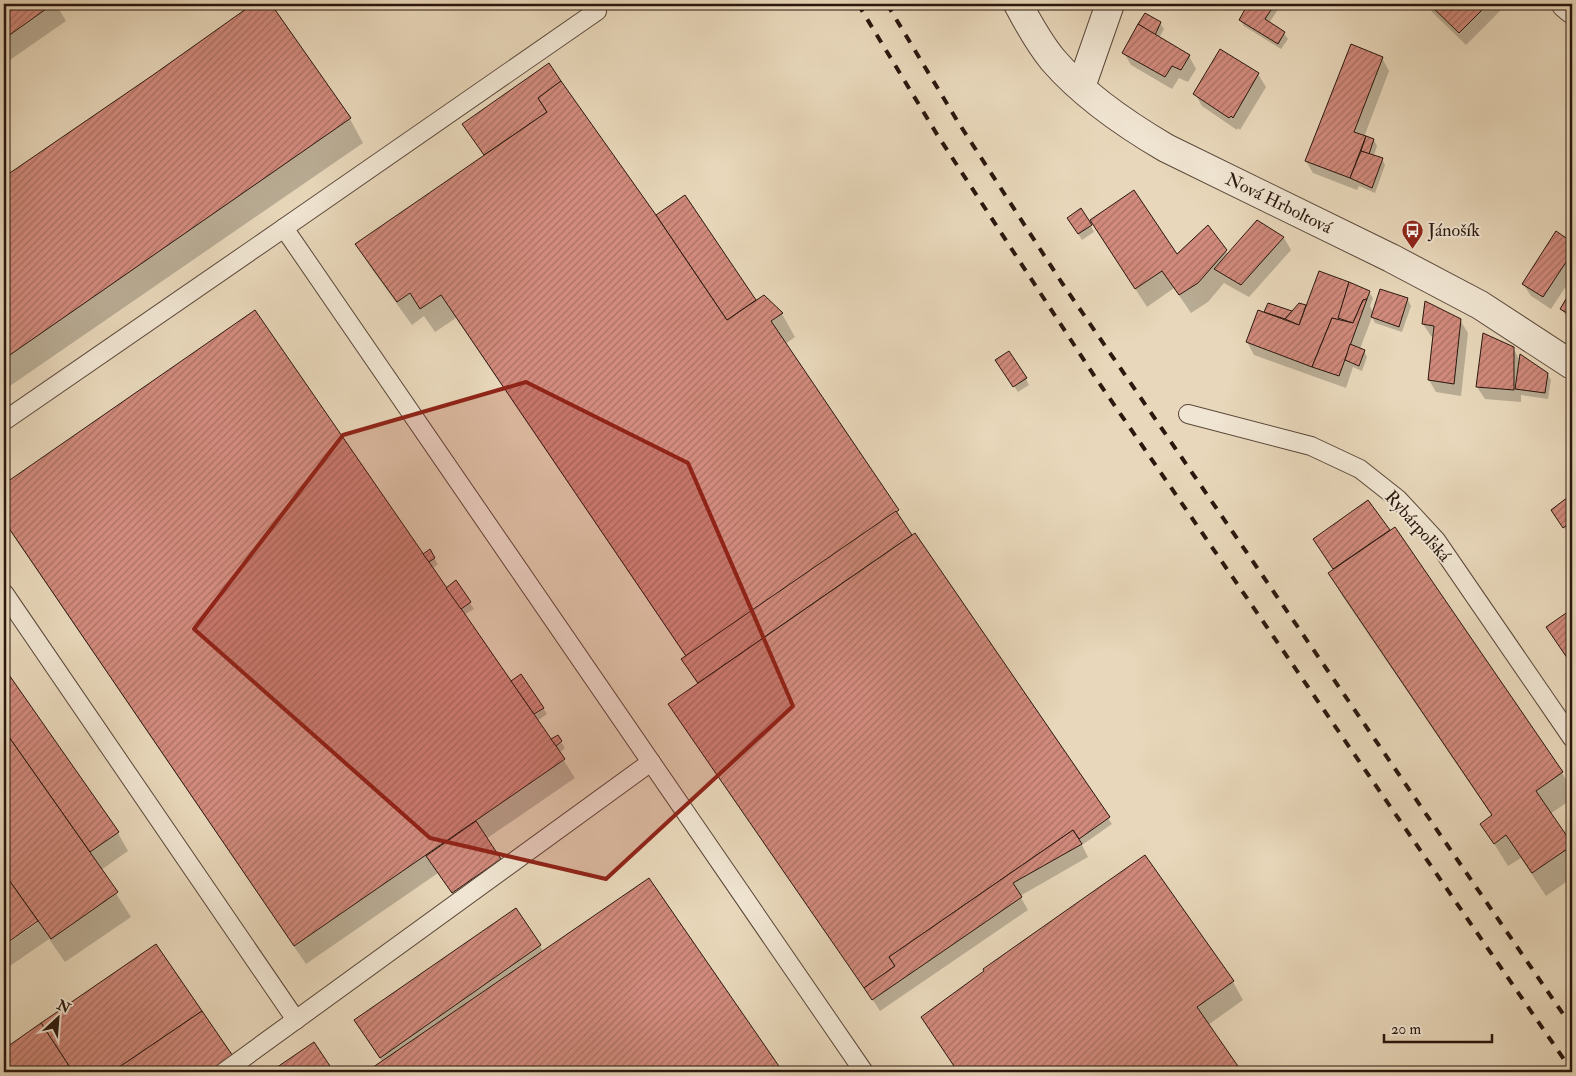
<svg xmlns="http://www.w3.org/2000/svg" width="1576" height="1076" viewBox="0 0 1576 1076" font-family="'IM FELL Double Pica',serif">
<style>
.shadow{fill:#0003}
.building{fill:url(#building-hatch);stroke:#2a170e}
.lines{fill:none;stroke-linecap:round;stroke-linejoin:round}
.service-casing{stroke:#5a4739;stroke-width:20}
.minor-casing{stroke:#5a4739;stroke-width:30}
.tertiary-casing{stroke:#5a4739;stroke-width:30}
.service{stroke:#f0e5d2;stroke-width:18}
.minor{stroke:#f0e5d2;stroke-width:28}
.tertiary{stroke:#f0e5d2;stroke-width:28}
.rail{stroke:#2a170e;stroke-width:4;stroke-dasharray:9 9;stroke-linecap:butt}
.marked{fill:#8f2418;fill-opacity:0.2;stroke:#8f2418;stroke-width:4;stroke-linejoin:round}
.labels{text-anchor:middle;stroke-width:4;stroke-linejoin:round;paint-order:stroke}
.street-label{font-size:18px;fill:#2a170e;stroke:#f0e5d2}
.poi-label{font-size:18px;fill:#2a170e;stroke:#f0e5d2;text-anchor:start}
</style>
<defs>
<pattern id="building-hatch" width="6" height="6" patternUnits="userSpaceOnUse" patternTransform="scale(1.25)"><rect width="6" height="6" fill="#d18a7c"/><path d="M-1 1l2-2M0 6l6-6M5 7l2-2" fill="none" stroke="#aa7064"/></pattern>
</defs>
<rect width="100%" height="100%" fill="#e8d7ba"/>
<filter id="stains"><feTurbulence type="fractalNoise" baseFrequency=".004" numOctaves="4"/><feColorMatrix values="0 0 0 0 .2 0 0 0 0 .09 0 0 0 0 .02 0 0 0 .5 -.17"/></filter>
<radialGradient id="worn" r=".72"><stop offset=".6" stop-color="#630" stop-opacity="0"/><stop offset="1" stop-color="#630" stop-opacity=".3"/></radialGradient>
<g class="shadow">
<polygon points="4,4 56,4 66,21 7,62 4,57"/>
<polygon points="255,4 270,4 350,119 363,143 4,390 4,179"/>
<polygon points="364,4 371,4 366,7"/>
<polygon points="1249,4 1274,5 1277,11 1269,23 1284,33 1288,39 1281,49 1244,26 1240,20"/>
<polygon points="1428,4 1500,4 1503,8 1466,45 1432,12"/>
<polygon points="1160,23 1164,29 1159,38 1189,56 1196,69 1188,82 1179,78 1172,89 1131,65 1124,53"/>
<polygon points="1382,58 1389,71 1364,137 1374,140 1377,146 1374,155 1382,159 1385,165 1375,193 1359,186 1357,190 1313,173 1306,161"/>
<polygon points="549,65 656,217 685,197 756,302 763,297 782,314 795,337 785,344 897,511 910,535 1112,824 1082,845 1088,857 1020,896 1028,910 880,1011 869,994 698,685 682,660 686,657 456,318 435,332 424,316 412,325 371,268 357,245 485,156 464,124"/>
<polygon points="1258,74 1266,87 1240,130 1238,128 1237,130 1202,106 1195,94"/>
<polygon points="1091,220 1176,256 1226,251 1228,255 1257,222 1284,238 1291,250 1249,297 1224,283 1208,302 1191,313 1174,288 1147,307"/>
<polygon points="1072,224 1091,226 1094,232 1082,240"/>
<polygon points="1557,233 1572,243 1572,277 1551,309 1531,296 1523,284"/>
<polygon points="1380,291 1408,300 1411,306 1402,332 1375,323 1372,317 1360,349 1364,351 1367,357 1362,371 1353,367 1346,388 1254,355 1247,342 1265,313 1269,304 1292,313 1305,306 1306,309 1369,292 1373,298 1370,306 1373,312"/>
<polygon points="1572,291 1572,323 1569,322 1562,309"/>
<polygon points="254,312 426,560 429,551 438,564 432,569 446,589 456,582 474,609 464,615 514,687 543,708 547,714 537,721 551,741 557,737 561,742 565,748 559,753 575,778 486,839 507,872 460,905 438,873 306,964 4,522 4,485"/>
<polygon points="1460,320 1468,333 1461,396 1436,392 1429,380 1434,337 1431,336 1423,324"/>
<polygon points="1513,348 1520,361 1547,373 1551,380 1548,399 1521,395 1521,402 1485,399 1477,387"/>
<polygon points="1000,366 1026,379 1029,385 1018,392"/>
<polygon points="1572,495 1572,530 1568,533 1552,510"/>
<polygon points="1368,502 1390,532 1395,529 1562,773 1572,790 1572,799 1550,814 1570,844 1572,843 1572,887 1569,880 1546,896 1521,858 1508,866 1482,824 1492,816 1343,597 1329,573 1334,570 1314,540"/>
<polygon points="1572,611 1572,666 1548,628"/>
<polygon points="7,674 118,833 128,851 101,870 131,917 65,962 49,939 4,970 4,946 37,923 37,920 4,943 4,676"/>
<polygon points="649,880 782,1072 369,1072 383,1063 355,1020 515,910 544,952"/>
<polygon points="156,946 241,1072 4,1072 4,1050"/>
<polygon points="1233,982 1243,1000 1208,1025 1240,1072 958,1072 922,1017"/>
<polygon points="314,1044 333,1072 272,1072"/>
</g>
<g class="building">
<polygon points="4,4 53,4 4,39"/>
<polygon points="253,4 271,4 351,118 4,359 4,177 153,75"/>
<polygon points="1248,4 1275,4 1265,19 1285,32 1278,44 1239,20"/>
<polygon points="1429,4 1488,4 1459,33"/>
<polygon points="1145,13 1161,22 1155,35 1138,24"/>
<polygon points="1138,24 1190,55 1181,70 1172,66 1165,77 1122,53"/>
<polygon points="1351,44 1383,57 1354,132 1366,136 1350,178 1305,161"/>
<polygon points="1220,49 1259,73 1233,118 1231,116 1229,118 1193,94"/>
<polygon points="549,63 561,81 538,98 547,112 484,155 462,124"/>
<polygon points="561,81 656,215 727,320 764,295 783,313 771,321 899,510 686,656 441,295 420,309 410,293 397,302 355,244 547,112 538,98"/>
<polygon points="1366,136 1374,139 1369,154 1361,151"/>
<polygon points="1361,151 1383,158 1372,188 1350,178"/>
<polygon points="1134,190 1177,254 1208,225 1227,250 1198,283 1179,295 1162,271 1135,289 1090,220"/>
<polygon points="685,195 756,300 727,320 656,215"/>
<polygon points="1081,208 1092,225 1078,234 1067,218"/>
<polygon points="1257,220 1284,237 1241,285 1214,269"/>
<polygon points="1556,231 1572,242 1572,253 1543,297 1522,284"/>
<polygon points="1319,271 1349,282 1338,320 1332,318 1312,367 1246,342 1258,310 1299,325"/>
<polygon points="1349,282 1370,291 1367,299 1363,300 1353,323 1338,318"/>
<polygon points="1380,289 1408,298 1399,327 1371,317"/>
<polygon points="1572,289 1572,316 1560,309"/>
<polygon points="1367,299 1339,376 1312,367 1332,318 1353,323 1363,300"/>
<polygon points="1425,301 1461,319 1454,384 1428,380 1434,326 1422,324"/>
<polygon points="1268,303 1292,311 1285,319 1264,312"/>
<polygon points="1299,303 1306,305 1299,325 1285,319"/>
<polygon points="255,310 565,759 294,946 4,521 4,484"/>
<polygon points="1483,333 1514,347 1514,390 1476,387"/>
<polygon points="1350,344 1365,350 1359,366 1345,360"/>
<polygon points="1009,351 1027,378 1013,387 995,360"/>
<polygon points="1520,354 1548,373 1545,393 1515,389"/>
<polygon points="1572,494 1572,521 1563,528 1551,510"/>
<polygon points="1368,500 1390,530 1333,569 1313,539"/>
<polygon points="896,511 912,535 698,683 681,659"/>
<polygon points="1395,527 1563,772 1536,791 1571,842 1572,841 1572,850 1570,847 1532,873 1506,835 1494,844 1480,824 1492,815 1328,573"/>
<polygon points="915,533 1110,817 1079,839 1073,830 889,957 895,966 864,988 668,704"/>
<polygon points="430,549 435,558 429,562 423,554"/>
<polygon points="456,580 471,602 461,609 446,588"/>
<polygon points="1572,609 1572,665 1546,627"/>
<polygon points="7,672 119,832 90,852 4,730 4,674"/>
<polygon points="521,674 544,708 534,714 511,681"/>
<polygon points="4,730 118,892 51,939 4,873"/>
<polygon points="558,735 562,741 556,746 551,739"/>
<polygon points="476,821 501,859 452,893 426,856"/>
<polygon points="1073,830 1082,844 1013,883 1022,897 872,1000 864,988 895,966 889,957"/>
<polygon points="1145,855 1234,981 1197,1007 1242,1072 958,1072 921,1017 984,971 983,969"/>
<polygon points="4,873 38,921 4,945"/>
<polygon points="1572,874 1572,889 1566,878"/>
<polygon points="649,878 783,1072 366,1072 544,950"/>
<polygon points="516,908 541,945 380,1058 354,1020"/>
<polygon points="156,944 202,1011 112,1072 73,1072 41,1023"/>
<polygon points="202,1011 235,1059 216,1072 112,1072"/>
<polygon points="41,1023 73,1072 10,1072 4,1062 4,1049"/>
<polygon points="314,1042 334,1072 270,1072"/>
<polygon points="4,1062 10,1072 4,1072"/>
</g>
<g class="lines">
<defs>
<g id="service">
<polyline points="596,4 597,11 284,228 864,1072"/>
<polyline points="1188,414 1311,446 1360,469 1398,499 1436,540 1572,738"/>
<polyline points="4,421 284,228"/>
<polyline points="4,593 296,1020"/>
<polyline points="224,1072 651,762"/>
</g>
<g id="minor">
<polyline points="1566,4 1572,9"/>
<polyline points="1081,87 1110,4"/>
</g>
<path id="tertiary" d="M1018 4C1028 23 1039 43 1053 60 1084 96 1125 124 1166 148L1391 258 1480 305 1572 365"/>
</defs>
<use href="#service" class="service-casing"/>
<use href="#minor" class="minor-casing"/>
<use href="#tertiary" class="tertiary-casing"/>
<use href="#service" class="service"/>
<use href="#minor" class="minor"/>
<use href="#tertiary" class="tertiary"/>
<g class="rail">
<polyline points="858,4 938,136 1095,377 1572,1071"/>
<polyline points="887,4 958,122 1062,283 1572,1027"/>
</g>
</g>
<path class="marked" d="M526 382 688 463 793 706 606 879 430 838 194 629 343 435Z"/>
<defs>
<symbol id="bus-pin" viewBox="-11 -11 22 30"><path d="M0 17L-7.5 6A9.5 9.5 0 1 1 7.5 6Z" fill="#8f2418" stroke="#f0e5d2"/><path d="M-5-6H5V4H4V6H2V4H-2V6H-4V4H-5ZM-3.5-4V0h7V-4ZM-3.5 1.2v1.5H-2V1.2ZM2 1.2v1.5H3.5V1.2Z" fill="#fff"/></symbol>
</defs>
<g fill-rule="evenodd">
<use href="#bus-pin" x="1400" y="218" width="25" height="34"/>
</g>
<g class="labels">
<g class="street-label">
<text transform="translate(1279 203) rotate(26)" y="6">Nová Hrboltová</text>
<text transform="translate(1418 526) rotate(48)" y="6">Rybárpoľská</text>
</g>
<g class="poi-label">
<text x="1428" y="236">Jánošík</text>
</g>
</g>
<rect width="1576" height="1076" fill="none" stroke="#e8d7ba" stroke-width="20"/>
<rect x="5" y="5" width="1566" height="1066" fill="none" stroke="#2a170e" stroke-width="2.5"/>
<rect x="10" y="10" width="1556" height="1056" fill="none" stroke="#2a170e"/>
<g transform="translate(58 1018) rotate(26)" stroke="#f0e5d2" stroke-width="4" paint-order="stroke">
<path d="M0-4L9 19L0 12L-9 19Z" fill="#2a170e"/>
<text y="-8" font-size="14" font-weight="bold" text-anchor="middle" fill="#2a170e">N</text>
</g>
<path d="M1384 1034v8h108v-8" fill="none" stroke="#2a170e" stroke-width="2.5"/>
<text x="1391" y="1034" font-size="15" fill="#2a170e" stroke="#f0e5d2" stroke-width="4" paint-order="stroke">20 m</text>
<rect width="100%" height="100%" filter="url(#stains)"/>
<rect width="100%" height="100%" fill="url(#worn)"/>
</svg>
